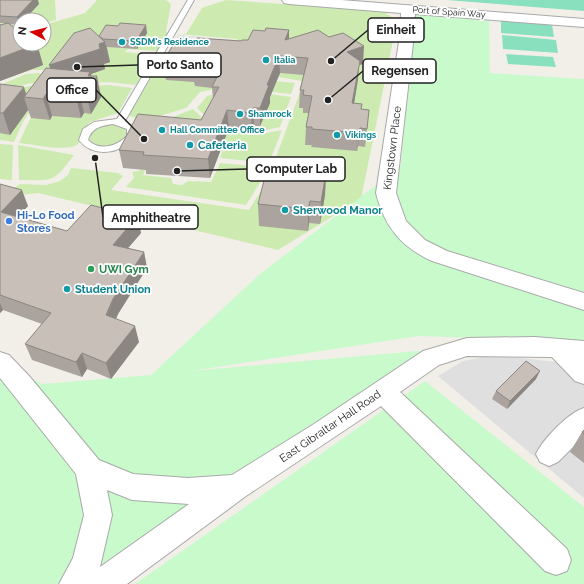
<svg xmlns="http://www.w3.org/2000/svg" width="584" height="584" viewBox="0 0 584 584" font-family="Raleway,sans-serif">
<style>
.residential{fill:#e0dfdf}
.grass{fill:#cdebb0}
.park{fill:#c8facc}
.pitch{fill:#88e0be}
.parking{fill:#e2e2e2}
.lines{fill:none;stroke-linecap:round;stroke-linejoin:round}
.service-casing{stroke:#a9a9a9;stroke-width:2}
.minor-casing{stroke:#a9a9a9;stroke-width:2}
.service{fill:#fff;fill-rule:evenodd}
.minor{fill:#fff;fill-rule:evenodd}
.wall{fill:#aba49e}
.shaded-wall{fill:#8b8681}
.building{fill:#c7bfb8;stroke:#8b8681}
.culture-dot{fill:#0f9aa8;stroke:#fff;stroke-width:1.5}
.shop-dot{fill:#3f7fe0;stroke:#fff;stroke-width:1.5}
.leisure-dot{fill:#2e9e5b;stroke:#fff;stroke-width:1.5}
.labels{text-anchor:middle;stroke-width:3.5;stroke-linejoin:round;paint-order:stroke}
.far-street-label{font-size:9px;fill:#222;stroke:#fff}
.far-culture-label{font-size:9px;font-weight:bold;fill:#0d838f;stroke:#fff;text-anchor:start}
.culture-label{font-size:11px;font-weight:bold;fill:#0d838f;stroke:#fff;text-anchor:start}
.street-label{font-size:11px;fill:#222;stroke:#fff}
.shop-label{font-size:11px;font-weight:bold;fill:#366cbe;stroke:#fff;text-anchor:start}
.leisure-label{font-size:11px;font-weight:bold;fill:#27864d;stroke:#fff;text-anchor:start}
.leader{fill:none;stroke:#222;stroke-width:1.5}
.callout-dot{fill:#222;stroke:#fff;stroke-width:1.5}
.callout{fill:#fff;stroke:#222;stroke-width:1.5}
.callout-label{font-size:12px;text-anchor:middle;font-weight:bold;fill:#222}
</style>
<rect width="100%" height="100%" fill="#f2efe9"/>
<polygon class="residential" points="493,355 584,365 584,498 438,376 463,361"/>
<g class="grass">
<polygon points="0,0 55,0 56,20 44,23 44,20 20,20 20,30 0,36"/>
<polygon points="97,0 166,0 171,4 166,32 168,33 158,51 128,49 125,52 155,55 136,85 107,82 68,85 44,70 31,70 0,81 0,38 20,44 44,44 44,25 85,13"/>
<polygon points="226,0 383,11 397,21 361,199 278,250 38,193 20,195 11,190 20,184 46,185 60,181 68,175 71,168 118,173 123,176 111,190 249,210 268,179 303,84 302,81 272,76 235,46 237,39 179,34 186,34 202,8"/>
<polygon points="169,50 229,55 230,86 200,92 186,108 143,121 128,115"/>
<polygon points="39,73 45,76 41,82 27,84 0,93 0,85 26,74"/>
<polygon points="266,80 295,83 291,94 252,90"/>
<polygon points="47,85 23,122 14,142 0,140 0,96 29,86"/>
<path d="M109 85 132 88 118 113 90 122 80 136V142C72 154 33 144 19 143L29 121 51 86 70 87Z"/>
<polygon points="235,89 291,97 280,127 257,132 219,129 197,108 207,96"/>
<polygon points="193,109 216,131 256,135 282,130 269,163 220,158 226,141 206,139 160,122"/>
<path d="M108 124 124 127 127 134C122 147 100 150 90 141V134L96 128Z"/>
<polygon points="0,144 13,145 12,180 0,179"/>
<path d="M18 145 74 155C52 184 54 180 19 180Z"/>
<polygon points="145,157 152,157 143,175 171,178 173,184 182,185 188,181 211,182 220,163 265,167 264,176 246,205 126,187 134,178 132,172 139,171"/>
</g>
<g class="park">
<polygon points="414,13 489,21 490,73 584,79 584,342 419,336 191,371 429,350 79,584 0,584 0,361 42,384 151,375 260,274 401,166"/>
<polygon points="425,381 584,507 584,584 135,584"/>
</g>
<g class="pitch">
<polygon points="447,0 584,0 584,11"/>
<polygon points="501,20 552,25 554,37 501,33"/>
<polygon points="502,35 556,40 558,53 503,49"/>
<polygon points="506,54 553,57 556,67 508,64"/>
</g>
<polygon class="parking" points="178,35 235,40 228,54 169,49"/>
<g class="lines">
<defs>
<path id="service" d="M188 0H194L125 121 135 128 134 139C119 154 93 158 79 140L83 129 94 122 117 119ZM113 124 127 129V136C116 147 99 151 88 140 92 127 101 126 113 124Z"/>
<g id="minor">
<path d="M282 0H341L584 19V27L415 14 414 35 396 193 406 221 425 240 447 251 584 293V310L432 261C401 247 384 226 376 193L400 35 401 13 289 4 284 3Z"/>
<path d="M535 337 584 341V384L575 381 552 357 467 356 439 365 400 392 567 549 571 560 567 571 556 575 545 571 381 406 246 496 127 584H59L73 558 84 515 76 474 0 378V352L9 355 30 377 99 460 133 474 188 478 232 475 314 424 423 351 467 338ZM107 490 132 500 189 504 100 567 112 515Z"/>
<path d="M584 408V436L558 462 549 466 540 462 536 454C543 439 568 413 584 408Z"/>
</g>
</defs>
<use href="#service" class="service-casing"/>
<use href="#minor" class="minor-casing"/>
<use href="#service" class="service"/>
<use href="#minor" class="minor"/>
</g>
<g class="wall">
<polygon points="0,0 39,4 24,20 20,20 19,25 10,24 37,44 43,65 0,81 0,25 6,23 0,23"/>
<polygon points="289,30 289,39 363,64 359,65 358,79 354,104 362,109 369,110 365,147 358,146 357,151 311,147 312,145 305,145 306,127 309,113 303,113 303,108 299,108 300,90 304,75 280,73 270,97 270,103 260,126 254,126 252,131 229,128 210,178 146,174 146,170 123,168 119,150 201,120 213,98 212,88 195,86 194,82 166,80 163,62 195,41 241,41 248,40 265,31"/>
<polygon points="147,33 137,49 107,47 110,62 104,64 105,69 91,74 101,97 91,114 84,113 81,118 52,116 50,120 31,118 28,110 10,135 0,133 0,84 26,94 50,69 99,36"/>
<polygon points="320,168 320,173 326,173 325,195 320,224 309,223 308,231 259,226 258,204 272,170"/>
<polygon points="0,184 28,206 18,217 67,231 137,217 141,233 128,248 144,252 147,268 118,314 116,319 139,342 111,379 87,369 82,377 32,360 25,344 42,324 3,310 0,313"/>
<polygon points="536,379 507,409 492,399 496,391"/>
<polygon points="584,430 584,463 570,452 582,432"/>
</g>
<g class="shaded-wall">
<polygon points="33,0 38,0 39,4 24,20 20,20 20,24 19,25 17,17"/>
<polygon points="146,25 147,33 137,49 136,41"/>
<polygon points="289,30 289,48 285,40"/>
<polygon points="105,42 110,62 104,64 105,69 91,74 93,82 97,76 101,97 91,114 86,93 55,86 49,65"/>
<polygon points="37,44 43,65 0,81 0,58"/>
<polygon points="364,46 363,64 359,65 358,79 351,122 347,52"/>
<polygon points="279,56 280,73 270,97 270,103 260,126 260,108 267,85"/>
<polygon points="24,87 27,97 24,97 28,110 10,135 3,113"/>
<polygon points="79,92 84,113 81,118 76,97"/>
<polygon points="46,94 52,116 50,120 43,99"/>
<polygon points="253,108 254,126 252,131 251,113"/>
<polygon points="227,110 229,128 210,178 208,159"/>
<polygon points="360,128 358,146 357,151 359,133"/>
<polygon points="326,173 325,195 320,224 321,202"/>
<polygon points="22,190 28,206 8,228 1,212"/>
<polygon points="310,201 309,223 308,231 308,209"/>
<polygon points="137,217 141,233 117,261 113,245"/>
<polygon points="144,252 147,268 118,314 111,331 106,315 113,299"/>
<polygon points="0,303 3,310 0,313"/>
<polygon points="135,326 139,342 111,379 106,363"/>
<polygon points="82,353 87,369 82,377 76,362"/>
<polygon points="540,371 536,379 507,409 510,401"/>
</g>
<g class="building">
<polygon points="0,0 33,0 17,17 0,16"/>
<polygon points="8,23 20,32 20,44 37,44 0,58 0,25"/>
<polygon points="120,23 146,25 136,41 103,39 99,36 106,25 118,26"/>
<polygon points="90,28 105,42 99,44 100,49 49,65 74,33"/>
<polygon points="266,28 289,30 285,40 318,30 329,37 343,33 364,46 347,52 360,61 352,103 362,104 361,109 369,110 367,129 360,128 359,133 312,129 312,127 306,127 312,96 303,95 304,90 300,90 308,58 279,56 267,85 269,85 260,108 253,108 251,113 227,110 208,159 143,155 144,152 119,150 138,114 201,120 219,87 212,87 220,71 193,68 195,65 163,62 176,40 195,41 197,38 241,41 242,40 248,40 253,30 265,31"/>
<polygon points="46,68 90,72 88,76 97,76 86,93 79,92 76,97 46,94 43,99 24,97"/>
<polygon points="0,84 24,87 3,113 0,113"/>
<polygon points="273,163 320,168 319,172 326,173 321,202 310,201 308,209 258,204 267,169 272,170"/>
<polygon points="0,184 22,190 1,212 67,231 91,205 137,217 113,245 144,252 113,299 106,315 135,326 106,363 82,353 76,362 25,344 51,313 0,295"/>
<polygon points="526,361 540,371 510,401 496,391"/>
<polygon points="584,430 584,434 582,432"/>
</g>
<g class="culture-dot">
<circle cx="122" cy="42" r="4"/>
<circle cx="266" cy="60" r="4"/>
<circle cx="240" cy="114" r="4"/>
<circle cx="162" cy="130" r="4"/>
<circle cx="337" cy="135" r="4"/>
<circle cx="190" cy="145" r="4"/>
<circle cx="285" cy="210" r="4"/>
<circle cx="67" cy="289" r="4"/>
</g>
<circle class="shop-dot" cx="9" cy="221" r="4"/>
<circle class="leisure-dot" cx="91" cy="269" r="4"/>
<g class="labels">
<g class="far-street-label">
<text transform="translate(449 12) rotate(4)" y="3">Port of Spain Way</text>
</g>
<g class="far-culture-label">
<text x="130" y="45">SSDM's Residence</text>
<text x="274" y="63">Italia</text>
<text x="248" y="117">Shamrock</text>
<text x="170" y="133">Hall Committee Office</text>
<text x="345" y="138">Vikings</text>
</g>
<g class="culture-label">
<text x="198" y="149">Cafeteria</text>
<text x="293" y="214">Sherwood Manor</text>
<text x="75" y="293">Student Union</text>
</g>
<g class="street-label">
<text transform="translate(392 148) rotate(-83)" y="4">Kingstown Place</text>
<text transform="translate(330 426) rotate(-34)" y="4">East Gibraltar Hall Road</text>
</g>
<g class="shop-label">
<text x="17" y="219">Hi-Lo Food<tspan x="17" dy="13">Stores</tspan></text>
</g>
<g class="leisure-label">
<text x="99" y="273">UWI Gym</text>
</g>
</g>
<path class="leader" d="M331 61L368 30M77 67L138 65M328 100L363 71M144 139L96 90M177 171L247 169M95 158L103 217"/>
<g class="callout-dot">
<circle cx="331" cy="61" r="4"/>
<circle cx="77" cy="67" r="4"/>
<circle cx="328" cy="100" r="4"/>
<circle cx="144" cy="139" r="4"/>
<circle cx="177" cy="171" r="4"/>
<circle cx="95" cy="158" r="4"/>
</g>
<g class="callout">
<rect x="368" y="18" width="56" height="24" rx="4"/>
<rect x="138" y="53" width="83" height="24" rx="4"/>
<rect x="363" y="59" width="73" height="24" rx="4"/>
<rect x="47" y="78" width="49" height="24" rx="4"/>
<rect x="247" y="157" width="98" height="24" rx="4"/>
<rect x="103" y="205" width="95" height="24" rx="4"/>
</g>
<g class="callout-label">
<text x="396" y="34">Einheit</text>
<text x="180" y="69">Porto Santo</text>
<text x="400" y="75">Regensen</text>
<text x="72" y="94">Office</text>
<text x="296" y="173">Computer Lab</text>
<text x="151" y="222">Amphitheatre</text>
</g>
<g transform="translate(32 32) rotate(277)"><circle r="19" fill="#ffffff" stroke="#a7a7a7"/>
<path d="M0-3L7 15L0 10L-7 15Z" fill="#d40000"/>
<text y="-6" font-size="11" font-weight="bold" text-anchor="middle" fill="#222222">N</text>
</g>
</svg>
